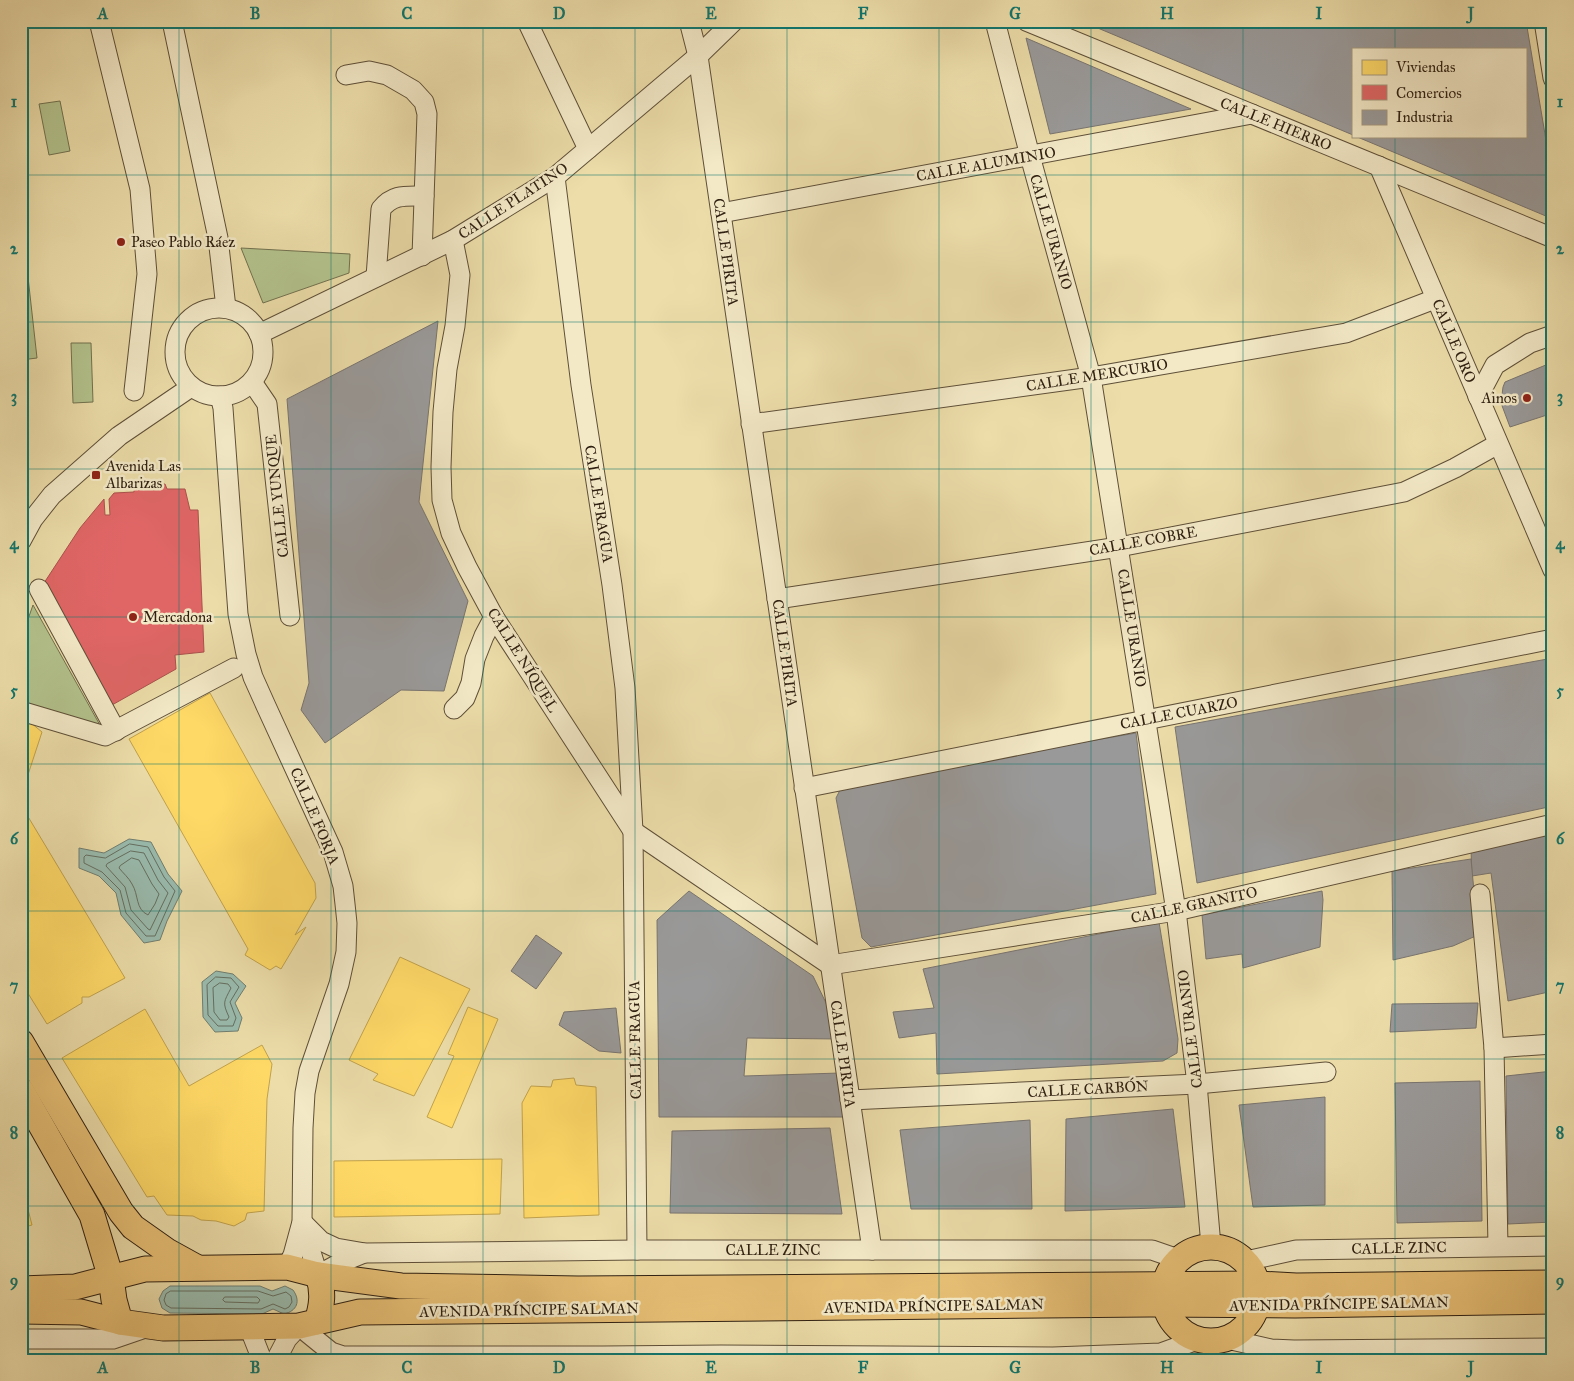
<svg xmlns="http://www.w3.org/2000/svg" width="1574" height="1381" viewBox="0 0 1574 1381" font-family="'IM FELL Great Primer',serif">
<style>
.green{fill:#b3c28c;stroke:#71714f}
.water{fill:#99bbae;stroke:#6f7d70}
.homes{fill:#ffd966;stroke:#c1a24d}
.shops{fill:#e06666;stroke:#ab514d}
.industry{fill:#999;stroke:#797570}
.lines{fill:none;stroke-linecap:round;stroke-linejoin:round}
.shore{stroke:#646e60;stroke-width:1}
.minor-casing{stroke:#5e4f38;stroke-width:21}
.major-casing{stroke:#2f2012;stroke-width:27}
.minor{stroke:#f3e9c7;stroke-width:19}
.major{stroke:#e6be74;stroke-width:25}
.grid{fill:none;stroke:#0f766e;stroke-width:1;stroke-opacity:0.55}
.poi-dot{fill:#8f2418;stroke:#f3e9c7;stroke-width:2}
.labels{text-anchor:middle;stroke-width:5;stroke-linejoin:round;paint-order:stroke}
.street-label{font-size:15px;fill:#2f2012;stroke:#f3e9c7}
.poi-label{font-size:15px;fill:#2f2012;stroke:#f3e9c7;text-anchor:start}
.neatline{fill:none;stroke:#0f766e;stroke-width:2}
.grid-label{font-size:16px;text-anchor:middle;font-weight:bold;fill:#0f766e}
</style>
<rect width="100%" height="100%" fill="#ecdda9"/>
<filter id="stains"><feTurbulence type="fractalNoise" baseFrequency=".004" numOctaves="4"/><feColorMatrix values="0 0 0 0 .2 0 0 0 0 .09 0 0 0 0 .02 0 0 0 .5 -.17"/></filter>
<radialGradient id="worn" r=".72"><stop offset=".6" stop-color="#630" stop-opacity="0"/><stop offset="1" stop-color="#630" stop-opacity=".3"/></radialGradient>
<g class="green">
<polygon points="60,101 70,151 49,155 39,104"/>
<polygon points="24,241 37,358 21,360 21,242"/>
<polygon points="241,248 350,254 349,273 263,303"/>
<polygon points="71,343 91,343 93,402 73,403"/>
<polygon points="33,605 101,727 21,701 21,639"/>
</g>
<g class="water">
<polygon points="129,839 151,842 168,874 182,891 167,921 160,940 144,943 121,915 116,893 99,876 79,868 79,848 104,853"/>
<polygon points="216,971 233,974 246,986 235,1003 242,1018 238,1031 215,1032 203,1017 202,982"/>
<path d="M170 1286H260L272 1291 285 1286 293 1290C301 1301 297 1311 284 1314L273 1309 262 1314 170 1313 162 1308 159 1299 163 1291Z"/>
</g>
<g class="homes">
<polygon points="182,494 191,645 125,649 117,497 156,497"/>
<polygon points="210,693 315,883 316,898 295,935 306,927 281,969 276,966 270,970 245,955 248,949 129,739"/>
<polygon points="21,720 31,723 42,732 21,796"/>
<polygon points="21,805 125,978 89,997 82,997 82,1003 47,1024 21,982"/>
<polygon points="400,957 470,989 414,1096 373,1080 378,1074 349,1060"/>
<polygon points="468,1007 498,1019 452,1128 427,1117 454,1056 448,1054"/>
<polygon points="145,1009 189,1086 262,1045 272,1064 267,1099 264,1211 247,1213 245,1220 234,1226 216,1221 201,1220 193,1216 167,1215 154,1196 147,1197 62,1058"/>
<polygon points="574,1078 576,1085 596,1087 599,1215 524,1218 522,1103 531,1086 551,1087 553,1080"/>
<polygon points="502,1159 500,1214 334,1217 334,1161"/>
<polygon points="21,1182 32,1225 21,1228"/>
</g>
<polygon class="shops" points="165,484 167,489 185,489 190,510 198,510 204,652 175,655 176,669 112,705 44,583 80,528 104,499 105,515 110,515 109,499 114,493 134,492 134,487"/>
<g class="industry">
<polygon points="1081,21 1526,21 1553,182 1553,219 1355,136 1525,136 1525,49 1353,49 1353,135"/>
<polygon points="1026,38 1191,109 1050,134"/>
<polygon points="438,321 419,502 468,601 444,691 401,690 325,743 301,710 309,683 287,399"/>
<polygon points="1553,362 1553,413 1510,427 1501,403 1503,387 1505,382"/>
<polygon points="1553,658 1553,806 1197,883 1175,727"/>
<polygon points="1136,733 1156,894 871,947 862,938 836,798 843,784"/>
<polygon points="1553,834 1553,991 1508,1001 1491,873 1472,876 1471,849"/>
<polygon points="1471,859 1478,935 1453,946 1393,960 1392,871"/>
<polygon points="689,891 813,976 827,1005 838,1039 747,1038 744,1076 840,1073 846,1117 659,1117 657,920"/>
<polygon points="1322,891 1323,900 1320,947 1243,968 1242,954 1206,959 1202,915"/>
<polygon points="1159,922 1178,1039 1177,1053 1163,1061 937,1074 936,1033 899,1038 893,1012 934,1008 923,969"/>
<polygon points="536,935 562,953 536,989 511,971"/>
<polygon points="1478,1003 1476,1028 1390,1032 1392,1004"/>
<polygon points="616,1008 621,1053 599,1051 559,1025 564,1012"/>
<polygon points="1553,1071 1553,1222 1508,1224 1506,1076"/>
<polygon points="1480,1081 1482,1221 1397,1223 1395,1083"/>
<polygon points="1325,1097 1325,1205 1253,1207 1239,1105"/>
<polygon points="1173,1109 1185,1207 1065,1211 1066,1119"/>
<polygon points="1030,1120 1032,1209 911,1209 900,1130"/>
<polygon points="830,1128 842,1214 670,1213 672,1131"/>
</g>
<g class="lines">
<g class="shore">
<polygon points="130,844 148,847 164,877 175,891 155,936 146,936 126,913 120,890 102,872 84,863 84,857 86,855 105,858"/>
<polygon points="131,851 144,853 158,880 168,893 150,930 148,929 131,910 125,887 106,866 107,864"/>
<path d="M132 858 139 860 152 884 159 894 155 904 148 915C135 909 139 895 132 884 129 878 123 873 119 868L120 866Z"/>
<polygon points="216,977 231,978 239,987 230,1002 236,1018 233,1026 218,1026 208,1015 207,985"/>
<path d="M220 983 228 984 231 988C224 1002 222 1002 229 1017L227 1020H220L214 1012 213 988Z"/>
<polygon points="171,1291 258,1291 273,1296 286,1292 291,1296 292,1302 289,1307 285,1309 273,1304 261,1309 171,1308 166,1305 164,1300 166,1294"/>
<polygon points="225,1297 257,1297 260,1300 258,1303 225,1302 223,1300"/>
</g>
<defs>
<g id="minor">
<polyline points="99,21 140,189 147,274 134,391"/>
<polyline points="172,21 218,238 226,308"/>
<polyline points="527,21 588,149"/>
<polyline points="689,21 698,56 872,1250"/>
<polyline points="995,21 1030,156 1091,377 1176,911 1197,1084 1211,1246"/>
<polyline points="1026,21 1553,238"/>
<polyline points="1544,21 1553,78"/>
<polyline points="346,75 369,71 387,75 413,90 424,102 427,114 422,256"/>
<polyline points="1379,166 1553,570"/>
<polyline points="555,177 581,385 612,585 625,688 633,831 637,1250"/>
<polyline points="721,213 1252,114"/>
<polyline points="453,240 460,275 455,326 447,369 443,412 441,467 442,500 451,533 467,567 494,617 633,831 830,965 1176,911 1553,824"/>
<path d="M376 277 381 209C393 194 405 196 424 196"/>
<circle cx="219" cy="352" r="44"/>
<polyline points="259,334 453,240 555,177 698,56 734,21"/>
<polyline points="252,382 267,404 290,616"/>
<polyline points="220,396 223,408 238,614 246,654 253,677 266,706 333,852 343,886 345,904 347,923 346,952 339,984 309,1071 305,1093 303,1128 302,1222 293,1255 287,1267"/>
<polyline points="1478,397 1495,365 1530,343 1553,335"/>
<polyline points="751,424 1091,377 1346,333 1435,299"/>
<polyline points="21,541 33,519 52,495 119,436 191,387"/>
<polyline points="39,589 116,731"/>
<polyline points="777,599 1119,547 1404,492 1455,468 1498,444"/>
<polyline points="454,709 465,698 471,683 475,659 484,636 494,617"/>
<polyline points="21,711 105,736 234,668"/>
<polyline points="804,788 1553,639"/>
<polyline points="1480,894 1494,1048 1498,1246"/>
<polyline points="1494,1048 1553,1044"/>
<polyline points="850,1100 1197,1084 1326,1072"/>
<polyline points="302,1222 321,1241 336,1248 365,1253 637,1250 1152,1250 1178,1259"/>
<polyline points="303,1226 318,1275 340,1263 364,1253"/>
<polyline points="1246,1261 1296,1250 1553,1246"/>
<polyline points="249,1327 262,1360"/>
<polyline points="21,1339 113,1339 148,1327"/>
<polyline points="1227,1339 1271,1349 1294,1350 1553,1348"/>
<polyline points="276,1360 287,1339 299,1326 331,1352 343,1356 603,1356 721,1355 1053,1357 1161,1353 1197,1340"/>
</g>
<g id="major">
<polyline points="21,1042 121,1212 133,1227 167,1251 196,1267"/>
<polyline points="21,1090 92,1215 111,1278 114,1300 120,1322"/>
<circle cx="1211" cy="1294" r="47"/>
<polyline points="21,1289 75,1287 145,1269 287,1267 318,1275 401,1286 578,1289 1258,1284 1296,1286 1553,1283"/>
<polyline points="21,1311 81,1312 120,1322 163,1328 299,1326 360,1312 1150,1304 1295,1305 1553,1301"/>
<path d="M317 1322C322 1306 324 1292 318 1275"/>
</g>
</defs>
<use href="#minor" class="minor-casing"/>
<use href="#major" class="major-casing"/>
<use href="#minor" class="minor"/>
<use href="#major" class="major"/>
</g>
<path class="grid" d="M179 21V1360M331 21V1360M483 21V1360M635 21V1360M787 21V1360M939 21V1360M1091 21V1360M1243 21V1360M1395 21V49M1395 136V1360M21 175H1553M21 322H1553M21 469H1553M21 617H1553M21 764H1553M21 911H1553M21 1059H1553M21 1206H1553"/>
<g class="poi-dot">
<circle cx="121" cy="242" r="5"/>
<circle cx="1527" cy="398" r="5"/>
<rect x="91" y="470" width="10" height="10" rx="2.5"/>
<circle cx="133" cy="617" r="5"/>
</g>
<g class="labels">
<g class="street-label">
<text transform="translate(1276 124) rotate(22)" y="5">CALLE HIERRO</text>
<text transform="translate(986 164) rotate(-10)" y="5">CALLE ALUMINIO</text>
<text transform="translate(513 201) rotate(-33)" y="5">CALLE PLATINO</text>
<text transform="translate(1051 232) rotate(74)" y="5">CALLE URANIO</text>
<text transform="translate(726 252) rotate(82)" y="5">CALLE PIRITA</text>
<text transform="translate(1454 341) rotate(67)" y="5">CALLE ORO</text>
<text transform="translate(1097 375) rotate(-9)" y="5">CALLE MERCURIO</text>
<text transform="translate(277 496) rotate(-96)" y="5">CALLE YUNQUE</text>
<text transform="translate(599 504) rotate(81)" y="5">CALLE FRAGUA</text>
<text transform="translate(1143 541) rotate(-10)" y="5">CALLE COBRE</text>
<text transform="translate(1132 628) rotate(81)" y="5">CALLE URANIO</text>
<text transform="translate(785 653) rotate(82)" y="5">CALLE PIRITA</text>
<text transform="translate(523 660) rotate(58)" y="5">CALLE NÍQUEL</text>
<text transform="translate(1179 713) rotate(-11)" y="5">CALLE CUARZO</text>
<text transform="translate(315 816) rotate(67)" y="5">CALLE FORJA</text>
<text transform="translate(1194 905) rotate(-12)" y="5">CALLE GRANITO</text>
<text transform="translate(1190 1029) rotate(-97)" y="5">CALLE URANIO</text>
<text transform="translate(635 1040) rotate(-91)" y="5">CALLE FRAGUA</text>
<text transform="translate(843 1054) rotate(82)" y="5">CALLE PIRITA</text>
<text transform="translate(1088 1089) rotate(-3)" y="5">CALLE CARBÓN</text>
<text transform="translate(1399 1248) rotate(-1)" y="5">CALLE ZINC</text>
<text x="773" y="1255">CALLE ZINC</text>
<text transform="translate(1339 1304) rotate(-1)" y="5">AVENIDA PRÍNCIPE SALMAN</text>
<text transform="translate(934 1306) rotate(-1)" y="5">AVENIDA PRÍNCIPE SALMAN</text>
<text transform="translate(529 1310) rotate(-1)" y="5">AVENIDA PRÍNCIPE SALMAN</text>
</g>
<g class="poi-label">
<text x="131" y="247">Paseo Pablo Ráez</text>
<text x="1517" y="403" text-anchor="end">Ainos</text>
<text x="106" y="471">Avenida Las<tspan x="106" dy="17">Albarizas</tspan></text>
<text x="143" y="622">Mercadona</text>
</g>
</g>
<rect width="1574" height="1381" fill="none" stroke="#ecdda9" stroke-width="55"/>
<rect x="1352" y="48" width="175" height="90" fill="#f3e9c7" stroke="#a5997f"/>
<rect x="1362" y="60" width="25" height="15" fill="#ffd966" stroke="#a5997f"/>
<text x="1396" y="72" font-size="15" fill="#2f2012">Viviendas</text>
<rect x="1362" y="85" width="25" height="15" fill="#e06666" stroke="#a5997f"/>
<text x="1396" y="98" font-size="15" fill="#2f2012">Comercios</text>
<rect x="1362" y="110" width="25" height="15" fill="#999999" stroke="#a5997f"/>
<text x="1396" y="122" font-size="15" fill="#2f2012">Industria</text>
<rect x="28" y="28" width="1518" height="1326" class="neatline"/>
<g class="grid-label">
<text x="103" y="19">A</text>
<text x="255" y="19">B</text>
<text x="407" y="19">C</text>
<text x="559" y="19">D</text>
<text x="711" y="19">E</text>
<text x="863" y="19">F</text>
<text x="1015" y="19">G</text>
<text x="1167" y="19">H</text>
<text x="1319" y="19">I</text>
<text x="1471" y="19">J</text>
<text x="14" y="107">1</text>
<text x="1560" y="107">1</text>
<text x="14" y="254">2</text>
<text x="1560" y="254">2</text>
<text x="14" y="402">3</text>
<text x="1560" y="402">3</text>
<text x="14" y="549">4</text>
<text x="1560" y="549">4</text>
<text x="14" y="696">5</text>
<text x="1560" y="696">5</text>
<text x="14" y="844">6</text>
<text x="1560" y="844">6</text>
<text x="14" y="991">7</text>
<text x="1560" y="991">7</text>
<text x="14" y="1138">8</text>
<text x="1560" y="1138">8</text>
<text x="14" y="1286">9</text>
<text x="1560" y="1286">9</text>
<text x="103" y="1373">A</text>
<text x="255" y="1373">B</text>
<text x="407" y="1373">C</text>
<text x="559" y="1373">D</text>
<text x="711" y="1373">E</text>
<text x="863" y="1373">F</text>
<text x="1015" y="1373">G</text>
<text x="1167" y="1373">H</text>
<text x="1319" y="1373">I</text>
<text x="1471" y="1373">J</text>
</g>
<rect width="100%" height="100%" filter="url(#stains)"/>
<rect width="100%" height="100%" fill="url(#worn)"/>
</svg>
